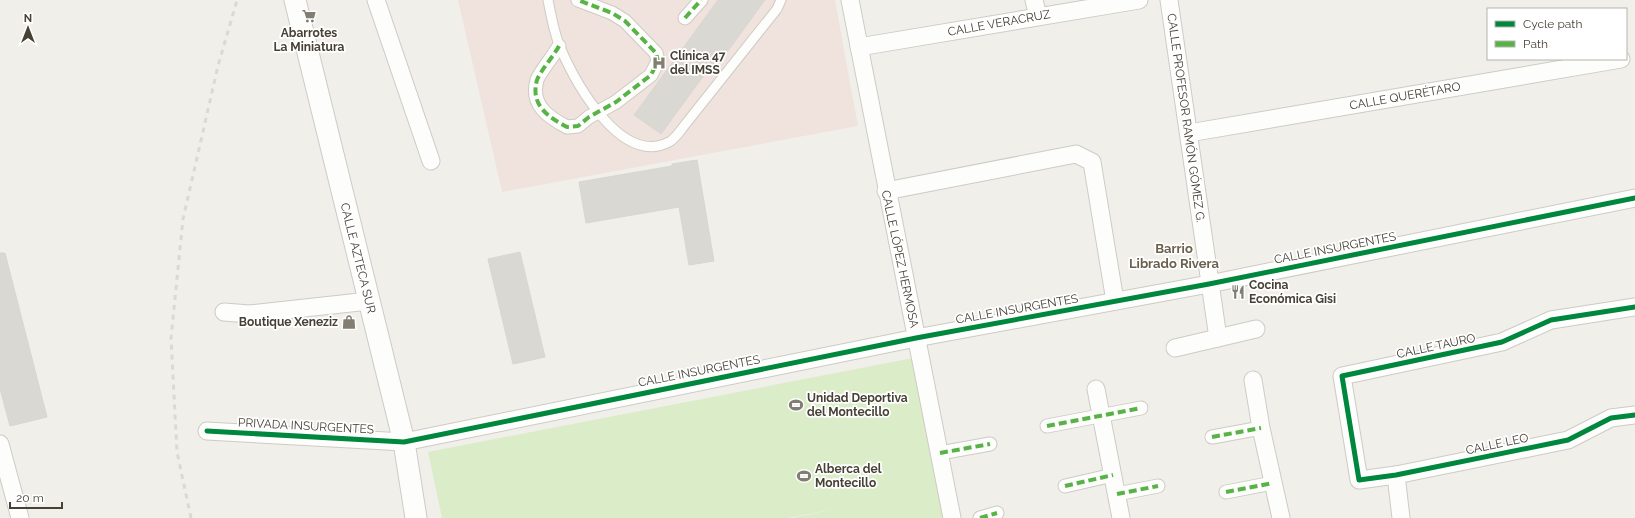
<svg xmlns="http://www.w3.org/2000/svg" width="1635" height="518" viewBox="0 0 1635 518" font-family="Raleway,sans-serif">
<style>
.medical{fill:#f0e3de}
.green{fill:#dbecc8}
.building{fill:#dad8d2;stroke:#d9d6cf}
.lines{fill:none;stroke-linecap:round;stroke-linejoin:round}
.service-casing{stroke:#cdcbc5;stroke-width:11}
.pedestrian-casing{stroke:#cdcbc5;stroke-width:15}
.minor-casing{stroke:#cdcbc5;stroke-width:19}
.tertiary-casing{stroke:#cdcbc5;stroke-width:23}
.service{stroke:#fdfdfc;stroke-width:9}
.pedestrian{stroke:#fdfdfc;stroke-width:13}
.minor{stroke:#fdfdfc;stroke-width:17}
.tertiary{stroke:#fdfdfc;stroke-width:21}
.rail{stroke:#d9d9d8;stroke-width:3;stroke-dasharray:5 5;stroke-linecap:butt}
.quiet{stroke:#57b346;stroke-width:4;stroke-dasharray:8 4;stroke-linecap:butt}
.cycleway-casing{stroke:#fff;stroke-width:8}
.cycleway{stroke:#00873e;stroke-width:5}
.labels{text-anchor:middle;stroke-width:3.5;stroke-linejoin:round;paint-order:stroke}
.street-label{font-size:12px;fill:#474135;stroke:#fff}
.poi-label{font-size:12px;font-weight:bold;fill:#474135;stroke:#fff;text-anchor:start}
.neighbourhood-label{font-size:13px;font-weight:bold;fill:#6a604c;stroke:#fff}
</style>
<rect width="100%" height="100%" fill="#f0efea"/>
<polygon class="medical" points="458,0 835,0 858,126 502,192"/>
<polygon class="green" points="913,358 945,518 792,518 845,507 788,518 442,518 428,452"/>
<g class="building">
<polygon points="718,0 765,0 717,66 712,64 661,134 634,115"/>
<polygon points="697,160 714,261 689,265 679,207 586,223 579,182 672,166 672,164"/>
<polygon points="520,252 545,357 513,364 488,259"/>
<polygon points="0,253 5,253 47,417 10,426 0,389"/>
</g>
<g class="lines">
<defs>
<path id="service" d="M548 0C551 15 554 33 560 47 575 82 621 167 669 142 675 139 680 131 684 126L777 9 781 0"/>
<g id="pedestrian">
<polyline points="685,18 701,0"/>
<path d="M559 46C555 54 539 73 537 80 530 105 548 117 567 127L578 126 589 117 616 102 651 75 658 61 656 53 625 21 612 13 578 0"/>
<polyline points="1047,426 1141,408"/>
<polyline points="1212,437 1261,428"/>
<polyline points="940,453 990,444"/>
<polyline points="1065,486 1113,475"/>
<polyline points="1226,492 1273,483"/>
<polyline points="1117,494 1158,486"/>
<polyline points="980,518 997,513"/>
</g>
<g id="minor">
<polyline points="376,0 431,161"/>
<polyline points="850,0 952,518"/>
<polyline points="1034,0 1038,16"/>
<polyline points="1169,0 1218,338"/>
<polyline points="859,47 1139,0"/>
<polyline points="1189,133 1621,59"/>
<polyline points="886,191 1076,154 1092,162 1115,301"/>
<polyline points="1635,307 1551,320 1502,342 1342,376 1359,480 1396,475 1568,440 1611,418 1635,415"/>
<polyline points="224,312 249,314 369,301"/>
<polyline points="1175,348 1256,329"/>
<polyline points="1253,380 1261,428 1281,518"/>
<polyline points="1096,389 1121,518"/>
<polyline points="207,431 404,442 916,338 1209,284 1635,198"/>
<polyline points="0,444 20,518"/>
<polyline points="1396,475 1401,518"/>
</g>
<polyline id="tertiary" points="295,0 404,442 416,518"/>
</defs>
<use href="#service" class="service-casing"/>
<use href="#pedestrian" class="pedestrian-casing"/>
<use href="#minor" class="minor-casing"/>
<use href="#tertiary" class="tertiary-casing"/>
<use href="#service" class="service"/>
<use href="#pedestrian" class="pedestrian"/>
<use href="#minor" class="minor"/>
<use href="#tertiary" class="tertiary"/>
<polyline class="rail" points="191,518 177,452 171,338 183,219 218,66 237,0"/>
<g class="quiet">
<polyline points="685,18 701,0"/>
<path d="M559 46C555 54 539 73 537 80 530 105 548 117 567 127L578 126 589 117 616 102 651 75 658 61 656 53 625 21 612 13 578 0"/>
<polyline points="1047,426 1141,408"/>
<polyline points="1212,437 1261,428"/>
<polyline points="940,453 990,444"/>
<polyline points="1065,486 1113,475"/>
<polyline points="1226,492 1273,483"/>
<polyline points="1117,494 1158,486"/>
<polyline points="980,518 997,513"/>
</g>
<defs>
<g id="cycleway">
<polyline points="1635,307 1551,320 1502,342 1342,376 1359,480 1396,475 1568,440 1611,418 1635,415"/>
<polyline points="207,431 404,442 916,338 1209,284 1635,198"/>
</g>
</defs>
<use href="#cycleway" class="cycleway-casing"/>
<use href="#cycleway" class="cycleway"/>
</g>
<defs>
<symbol id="supermarket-bare" viewBox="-9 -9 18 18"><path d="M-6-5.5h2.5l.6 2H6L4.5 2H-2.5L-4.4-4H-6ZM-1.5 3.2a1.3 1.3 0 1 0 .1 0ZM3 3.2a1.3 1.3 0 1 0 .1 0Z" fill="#827e74" stroke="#fff" stroke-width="2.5" paint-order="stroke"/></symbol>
<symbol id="hospital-bare" viewBox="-9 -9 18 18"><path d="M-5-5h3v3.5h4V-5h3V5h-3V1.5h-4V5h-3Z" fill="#827e74" stroke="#fff" stroke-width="2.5" paint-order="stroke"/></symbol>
<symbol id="restaurant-bare" viewBox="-9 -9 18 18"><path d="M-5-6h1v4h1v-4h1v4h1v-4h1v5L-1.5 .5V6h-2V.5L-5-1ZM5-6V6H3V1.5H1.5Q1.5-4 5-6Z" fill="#827e74" stroke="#fff" stroke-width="2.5" paint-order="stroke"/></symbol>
<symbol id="shop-bare" viewBox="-9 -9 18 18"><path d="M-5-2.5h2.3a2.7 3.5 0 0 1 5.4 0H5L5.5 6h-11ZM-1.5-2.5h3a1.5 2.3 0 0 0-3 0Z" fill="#827e74" stroke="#fff" stroke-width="2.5" paint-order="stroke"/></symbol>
<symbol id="stadium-bare" viewBox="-9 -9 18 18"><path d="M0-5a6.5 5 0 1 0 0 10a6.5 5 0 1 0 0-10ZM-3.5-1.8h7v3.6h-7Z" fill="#827e74" stroke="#fff" stroke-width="2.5" paint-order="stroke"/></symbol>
</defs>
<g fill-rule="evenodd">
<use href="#supermarket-bare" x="299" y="6" width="20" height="20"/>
<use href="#hospital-bare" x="649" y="53" width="20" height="20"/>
<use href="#restaurant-bare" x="1228" y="282" width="20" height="20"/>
<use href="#shop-bare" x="339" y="312" width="20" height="20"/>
<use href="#stadium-bare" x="786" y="395" width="20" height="20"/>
<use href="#stadium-bare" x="794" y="466" width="20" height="20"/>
</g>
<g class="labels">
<g class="street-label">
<text transform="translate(999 23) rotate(-10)" y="4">CALLE VERACRUZ</text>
<text transform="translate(1405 96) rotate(-10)" y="4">CALLE QUERÉTARO</text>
<text transform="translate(1186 118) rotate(82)" y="4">CALLE PROFESOR RAMÓN GÓMEZ G.</text>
<text transform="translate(1335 248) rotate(-11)" y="4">CALLE INSURGENTES</text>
<text transform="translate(358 258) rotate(76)" y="4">CALLE AZTECA SUR</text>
<text transform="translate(900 259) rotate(78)" y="4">CALLE LÓPEZ HERMOSA</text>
<text transform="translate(1017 309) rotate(-10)" y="4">CALLE INSURGENTES</text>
<text transform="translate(1436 346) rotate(-12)" y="4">CALLE TAURO</text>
<text transform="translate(699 371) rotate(-11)" y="4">CALLE INSURGENTES</text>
<text transform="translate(306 426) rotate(3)" y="4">PRIVADA INSURGENTES</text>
<text transform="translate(1497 444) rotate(-12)" y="4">CALLE LEO</text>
</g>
<g class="poi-label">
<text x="309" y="37" text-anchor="middle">Abarrotes<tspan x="309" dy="14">La Miniatura</tspan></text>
<text x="670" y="60">Clínica 47<tspan x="670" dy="14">del IMSS</tspan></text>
<text x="1249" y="289">Cocina<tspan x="1249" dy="14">Económica Gisi</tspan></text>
<text x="338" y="326" text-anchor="end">Boutique Xeneziz</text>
<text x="807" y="402">Unidad Deportiva<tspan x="807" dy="14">del Montecillo</tspan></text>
<text x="815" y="473">Alberca del<tspan x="815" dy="14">Montecillo</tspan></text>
</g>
<g class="neighbourhood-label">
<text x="1174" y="253">Barrio<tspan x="1174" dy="15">Librado Rivera</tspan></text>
</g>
</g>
<rect x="1487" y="8" width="140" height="52" fill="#ffffff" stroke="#b5b3ae"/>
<rect x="1495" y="21" width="20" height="6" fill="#00873e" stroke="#b5b3ae"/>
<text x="1523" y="28" font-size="12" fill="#474135">Cycle path</text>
<rect x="1495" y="41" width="20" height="6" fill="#57b346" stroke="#b5b3ae"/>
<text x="1523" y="48" font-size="12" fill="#474135">Path</text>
<g transform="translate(28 28)" stroke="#ffffff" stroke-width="3" paint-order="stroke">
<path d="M0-3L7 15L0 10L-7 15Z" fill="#474135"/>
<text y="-6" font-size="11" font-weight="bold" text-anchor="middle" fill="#474135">N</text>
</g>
<path d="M10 502v6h52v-6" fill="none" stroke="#474135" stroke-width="2"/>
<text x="16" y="502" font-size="12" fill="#474135" stroke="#ffffff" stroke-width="3" paint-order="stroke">20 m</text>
</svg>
